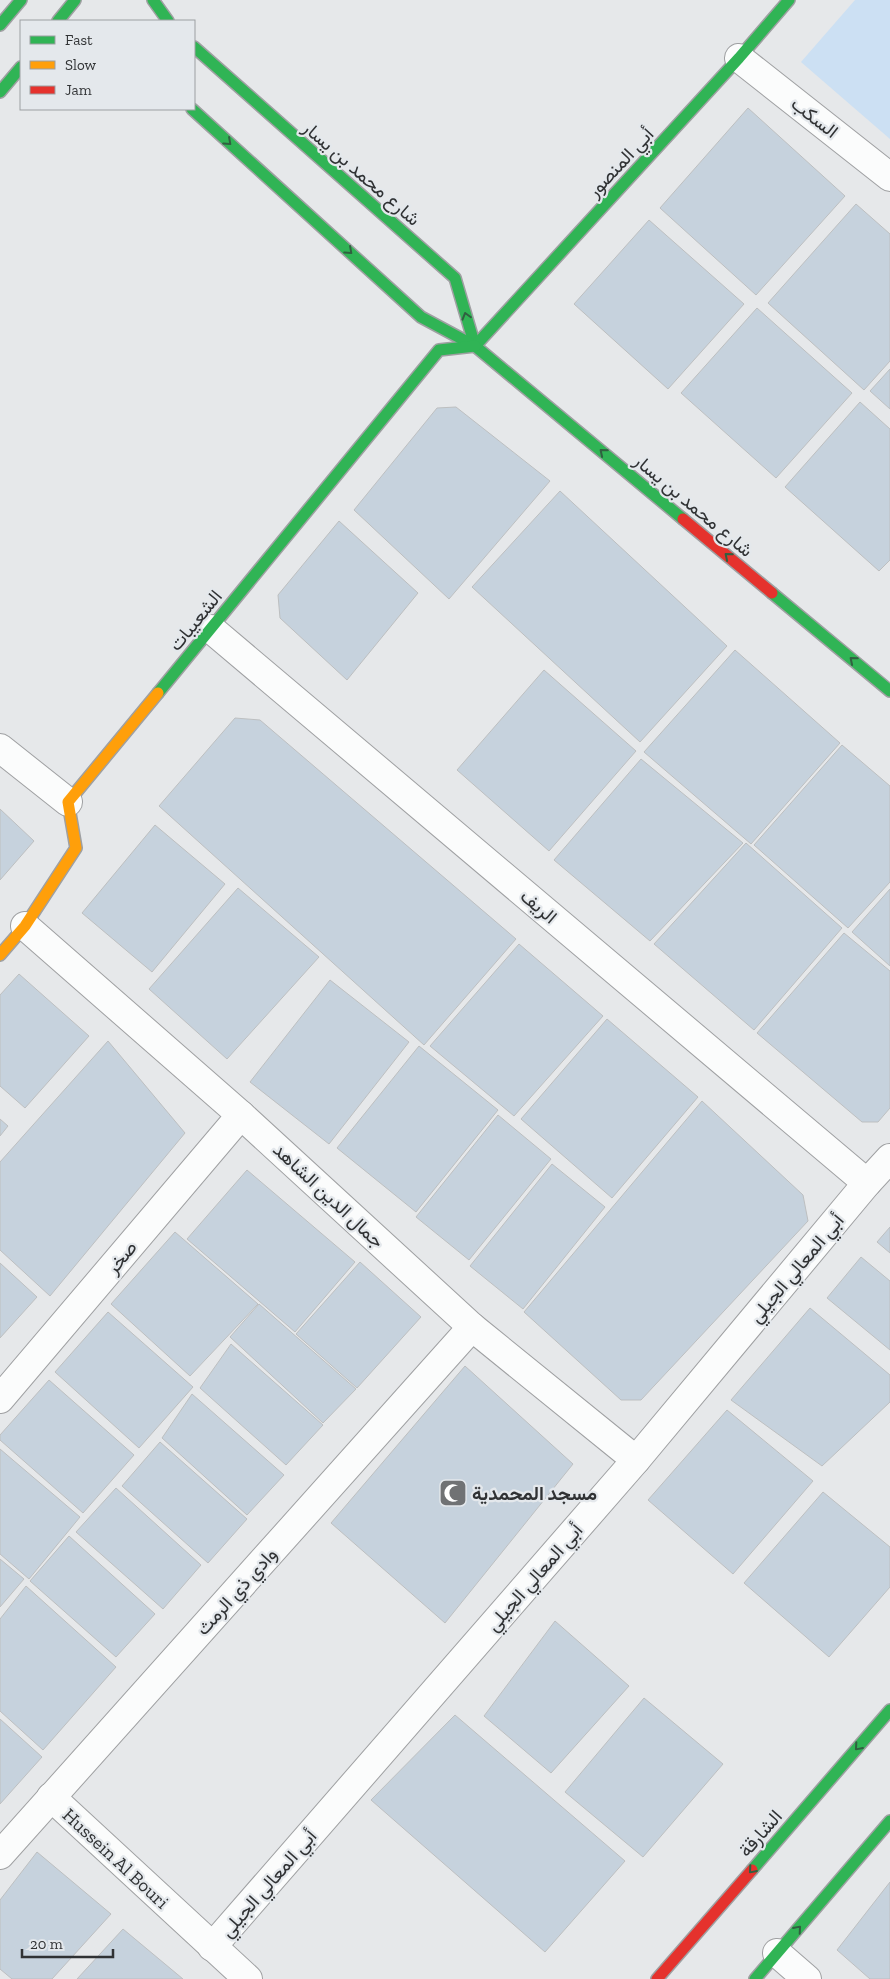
<svg xmlns="http://www.w3.org/2000/svg" width="890" height="1979" viewBox="0 0 890 1979" font-family="'Zilla Slab',Vazirmatn,serif">
<style>
.green{fill:#cce0f3}
.building{fill:#c6d2dd;stroke:#bdbfc0}
.lines{fill:none;stroke-linecap:round;stroke-linejoin:round}
.street-casing{stroke:#9fa0a2;stroke-width:30}
.fast-casing{stroke:#9fa0a2;stroke-width:14}
.slow-casing{stroke:#9fa0a2;stroke-width:14}
.jam-casing{stroke:#9fa0a2;stroke-width:14}
.street{stroke:#fbfcfc;stroke-width:28}
.fast{stroke:#30b455;stroke-width:11}
.slow{stroke:#ff9f0a;stroke-width:11}
.jam{stroke:#e5322d;stroke-width:11}
.oneway{stroke:#306040}
.labels{text-anchor:middle;stroke-width:4.5;stroke-linejoin:round;paint-order:stroke}
.street-label{font-size:19px;fill:#303234;stroke:#e4e8ec}
.poi-label{font-size:19px;font-weight:bold;fill:#303234;stroke:#e4e8ec;text-anchor:start}
</style>
<rect width="100%" height="100%" fill="#e6e8ea"/>
<polygon class="green" points="855,0 890,0 890,139 801,62"/>
<g class="building">
<polygon points="748,108 845,196 756,295 660,208"/>
<polygon points="856,204 890,234 890,361 864,390 768,303"/>
<polygon points="649,220 744,304 668,389 574,304"/>
<polygon points="757,308 852,393 776,478 681,393"/>
<polygon points="890,369 890,409 870,391"/>
<polygon points="860,402 890,429 890,560 879,571 785,487"/>
<polygon points="456,407 550,481 449,599 354,510 437,408"/>
<polygon points="560,491 727,646 640,742 472,587"/>
<polygon points="339,521 418,593 347,680 280,618 278,595"/>
<polygon points="735,650 840,743 751,844 644,752"/>
<polygon points="544,670 636,751 549,851 457,770"/>
<polygon points="235,718 260,720 516,939 424,1045 159,806"/>
<polygon points="842,745 890,786 890,882 848,928 754,845"/>
<polygon points="641,759 743,843 650,941 554,860"/>
<polygon points="0,809 34,841 0,880"/>
<polygon points="155,825 225,884 152,972 82,913"/>
<polygon points="746,843 842,928 754,1030 654,944"/>
<polygon points="238,888 319,957 227,1059 149,989"/>
<polygon points="890,889 890,966 852,932"/>
<polygon points="844,933 890,971 890,1108 878,1122 862,1122 757,1033"/>
<polygon points="519,944 603,1016 514,1116 430,1046"/>
<polygon points="19,974 89,1036 25,1108 0,1086 0,995"/>
<polygon points="330,980 409,1042 329,1144 250,1082"/>
<polygon points="607,1019 698,1097 612,1198 521,1119"/>
<polygon points="108,1041 185,1133 50,1296 0,1250 0,1162"/>
<polygon points="419,1046 498,1110 416,1212 337,1148"/>
<polygon points="702,1101 803,1195 808,1221 641,1400 621,1400 524,1312"/>
<polygon points="498,1115 551,1159 469,1260 416,1217"/>
<polygon points="0,1119 8,1126 0,1136"/>
<polygon points="552,1164 605,1207 523,1309 470,1266"/>
<polygon points="247,1170 355,1262 295,1332 187,1239"/>
<polygon points="890,1227 890,1253 877,1242"/>
<polygon points="175,1232 258,1304 190,1376 111,1304"/>
<polygon points="861,1257 890,1281 890,1350 827,1298"/>
<polygon points="360,1262 421,1317 357,1388 296,1334"/>
<polygon points="0,1263 37,1297 0,1338"/>
<polygon points="259,1304 356,1389 323,1423 230,1337"/>
<polygon points="810,1308 890,1375 890,1402 822,1466 731,1400"/>
<polygon points="108,1312 193,1387 139,1448 55,1372"/>
<polygon points="231,1344 323,1425 286,1465 200,1388"/>
<polygon points="465,1366 573,1464 445,1623 331,1523"/>
<polygon points="49,1380 134,1455 83,1513 0,1440 0,1435"/>
<polygon points="192,1394 284,1475 247,1515 162,1438"/>
<polygon points="727,1410 813,1481 733,1574 648,1500"/>
<polygon points="160,1442 247,1519 208,1563 122,1486"/>
<polygon points="0,1449 80,1517 29,1579 0,1554"/>
<polygon points="116,1488 201,1565 163,1609 76,1532"/>
<polygon points="823,1492 890,1547 890,1587 829,1657 744,1583"/>
<polygon points="69,1536 155,1614 116,1657 30,1581"/>
<polygon points="0,1559 24,1579 0,1607"/>
<polygon points="26,1586 116,1667 43,1750 0,1711 0,1619"/>
<polygon points="555,1621 629,1686 551,1773 484,1716"/>
<polygon points="644,1698 723,1764 643,1857 565,1792"/>
<polygon points="455,1715 625,1861 545,1952 371,1800"/>
<polygon points="0,1719 42,1757 0,1804"/>
<polygon points="37,1852 111,1914 52,1979 12,1979 0,1969 0,1900"/>
<polygon points="890,1882 890,1979 870,1979 837,1950"/>
<polygon points="123,1929 183,1979 77,1979"/>
</g>
<g class="lines">
<defs>
<g id="street">
<polyline points="739,58 890,177"/>
<polyline points="211,629 867,1183"/>
<polyline points="0,748 68,802"/>
<polyline points="25,926 241,1115 472,1327 636,1460"/>
<polyline points="0,1399 241,1115"/>
<polyline points="51,1797 248,1979"/>
<polyline points="0,1855 472,1327"/>
<polyline points="212,1947 636,1460 867,1183 890,1158"/>
<polyline points="777,1953 807,1979"/>
</g>
<g id="fast">
<polyline points="153,0 168,21"/>
<polyline points="58,21 75,0"/>
<polyline points="0,25 21,0"/>
<polyline points="194,47 455,278 475,346 683,519"/>
<polyline points="0,92 21,67"/>
<polyline points="192,109 421,317 475,346"/>
<polyline points="475,346 739,58 789,0"/>
<polyline points="772,593 890,691"/>
<polyline points="158,693 439,350 475,346"/>
<polyline points="752,1870 890,1710"/>
<polyline points="755,1979 890,1821"/>
</g>
<polyline id="slow" points="0,955 25,926 76,848 68,802 158,693"/>
<g id="jam">
<polyline points="683,519 772,593"/>
<polyline points="657,1979 752,1870"/>
</g>
</defs>
<use href="#street" class="street-casing"/>
<use href="#fast" class="fast-casing"/>
<use href="#slow" class="slow-casing"/>
<use href="#jam" class="jam-casing"/>
<use href="#street" class="street"/>
<use href="#fast" class="fast"/>
<use href="#slow" class="slow"/>
<use href="#jam" class="jam"/>
</g>
<defs><path id="oneway-chevron" d="M-2-3.5L2.5 0L-2 3.5" fill="none" stroke-width="1.6" stroke-linecap="round" stroke-linejoin="round" transform="scale(1.25)"/></defs>
<g class="oneway">
<use href="#oneway-chevron" transform="translate(228 142) rotate(42)"/>
<use href="#oneway-chevron" transform="translate(349 251) rotate(42)"/>
<use href="#oneway-chevron" transform="translate(466 316) rotate(-106)"/>
<use href="#oneway-chevron" transform="translate(603 452) rotate(-140)"/>
<use href="#oneway-chevron" transform="translate(728 556) rotate(-140)"/>
<use href="#oneway-chevron" transform="translate(853 660) rotate(-140)"/>
<use href="#oneway-chevron" transform="translate(858 1747) rotate(131)"/>
<use href="#oneway-chevron" transform="translate(752 1870) rotate(131)"/>
<use href="#oneway-chevron" transform="translate(798 1929) rotate(-49)"/>
</g>
<defs>
<symbol id="mosque-square" viewBox="-11 -11 22 22"><rect x="-9" y="-9" width="18" height="18" rx="4" fill="#707274" stroke="#e4e8ec"/><path d="M3.5-4.9A6 6 0 1 0 3.5 4.9A5 5 0 1 1 3.5-4.9Z" fill="#fff"/></symbol>
</defs>
<g fill-rule="evenodd">
<use href="#mosque-square" x="437" y="1477" width="32" height="32"/>
</g>
<g class="labels">
<g class="street-label">
<text transform="translate(815 117) rotate(38)" y="7">السكب</text>
<text transform="translate(620 162) rotate(-47)" y="7">أبي المنصور</text>
<text transform="translate(362 173) rotate(41)" y="7">شارع محمد بن يسار</text>
<text transform="translate(694 505) rotate(40)" y="7">شارع محمد بن يسار</text>
<text transform="translate(195 620) rotate(-51)" y="7">الشعيبات</text>
<text transform="translate(539 906) rotate(40)" y="7">الريف</text>
<text transform="translate(329 1195) rotate(43)" y="7">جمال الدين الشاهد</text>
<text transform="translate(121 1257) rotate(-50)" y="7">صخر</text>
<text transform="translate(796 1268) rotate(-50)" y="7">أبي المعالي الجيلي</text>
<text transform="translate(534 1577) rotate(-49)" y="7">أبي المعالي الجيلي</text>
<text transform="translate(236 1591) rotate(-48)" y="7">وادي ذي الرمث</text>
<text transform="translate(760 1833) rotate(-49)" y="7">الشارقة</text>
<text transform="translate(116 1858) rotate(43)" y="7">Hussein Al Bouri</text>
<text transform="translate(268 1883) rotate(-49)" y="7">أبي المعالي الجيلي</text>
</g>
<g class="poi-label">
<text x="472" y="1500">مسجد المحمدية</text>
</g>
</g>
<rect x="20" y="20" width="175" height="90" fill="#e4e8ec" stroke="#9c9fa2"/>
<rect x="30" y="36" width="25" height="8" fill="#30b455" stroke="#9c9fa2"/>
<text x="65" y="45" font-size="15" fill="#303234">Fast</text>
<rect x="30" y="61" width="25" height="8" fill="#ff9f0a" stroke="#9c9fa2"/>
<text x="65" y="70" font-size="15" fill="#303234">Slow</text>
<rect x="30" y="86" width="25" height="8" fill="#e5322d" stroke="#9c9fa2"/>
<text x="65" y="95" font-size="15" fill="#303234">Jam</text>
<path d="M22 1949v8h91v-8" fill="none" stroke="#303234" stroke-width="2.5"/>
<text x="30" y="1949" font-size="15" fill="#303234" stroke="#e4e8ec" stroke-width="4" paint-order="stroke">20 m</text>
</svg>
